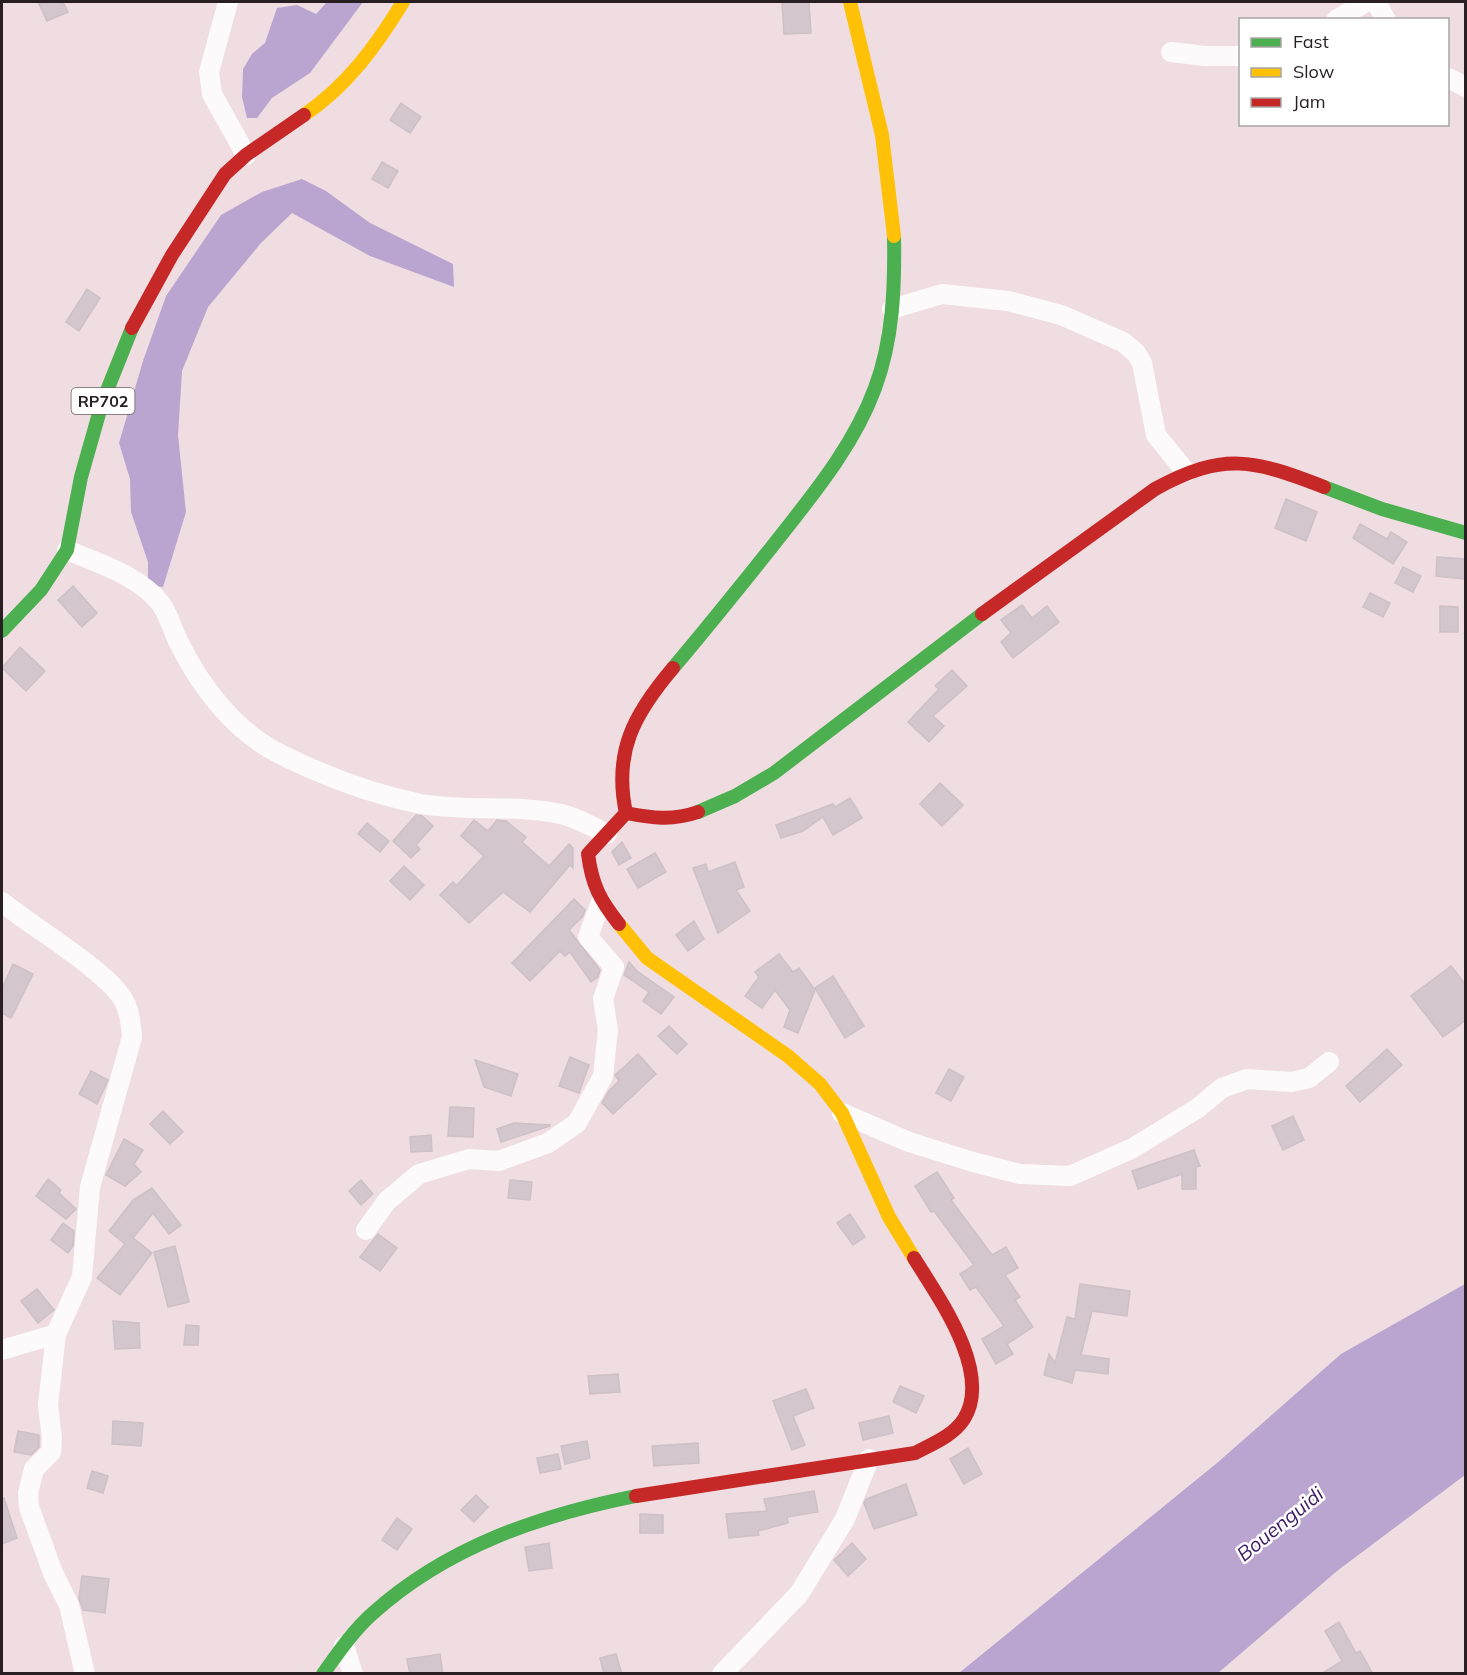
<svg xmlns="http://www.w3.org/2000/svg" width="1467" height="1675" viewBox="0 0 1467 1675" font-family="Mulish,sans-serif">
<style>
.water{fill:#baa4d0}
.building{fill:#d3c6cd;stroke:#cdc0c6;stroke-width:1.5}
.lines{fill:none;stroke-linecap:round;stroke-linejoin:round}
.street{stroke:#fdfafb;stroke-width:20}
.fast{stroke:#4caf50;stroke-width:14}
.slow{stroke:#ffc107;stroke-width:14}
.jam{stroke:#c62828;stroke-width:14}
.labels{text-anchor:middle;stroke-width:5;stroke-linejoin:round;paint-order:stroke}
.shield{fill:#fff;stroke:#696264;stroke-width:1.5}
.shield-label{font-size:16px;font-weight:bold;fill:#291e21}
.water-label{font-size:20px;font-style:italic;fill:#3d1a63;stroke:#fff}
</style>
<rect width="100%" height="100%" fill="#efdde2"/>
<g class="water">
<polygon points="327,2 363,2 310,73 272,98 257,118 247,118 242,97 243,69 252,54 265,43 277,8 297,5 316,14"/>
<polygon points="302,179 326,191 370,223 453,264 454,287 370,256 292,213 261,243 208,307 182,371 178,435 186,512 163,587 148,585 148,562 131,512 130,479 119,443 143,361 166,296 221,215 262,192"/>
<polygon points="1465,1284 1465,1475 1337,1571 1218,1673 959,1673 1217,1463 1341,1354"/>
</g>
<g class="building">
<polygon points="38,2 63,2 68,12 47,21"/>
<polygon points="782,2 809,2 811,33 784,34"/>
<polygon points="401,103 421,117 410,133 390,120"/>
<polygon points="382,162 398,171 388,188 372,179"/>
<polygon points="87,289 100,298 79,331 66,322"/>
<polygon points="1286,499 1317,512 1306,541 1275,528"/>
<polygon points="1360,524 1387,539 1391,532 1407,542 1393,564 1353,538"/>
<polygon points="1437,557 1466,559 1464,579 1436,576"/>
<polygon points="1403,567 1421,576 1413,592 1395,583"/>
<polygon points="73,586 97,613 82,627 58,600"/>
<polygon points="1370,593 1390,603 1383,617 1363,607"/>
<polygon points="1022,605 1032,618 1047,606 1059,622 1013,658 1001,642 1011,633 1001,620"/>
<polygon points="1440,606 1458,607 1458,632 1440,632"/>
<polygon points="20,647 45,671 26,691 2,668"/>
<polygon points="952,670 967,686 933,716 944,726 929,742 908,722 939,689 935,686"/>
<polygon points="940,783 963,805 942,826 920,804"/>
<polygon points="850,798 862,818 833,835 823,817 803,831 781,838 776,825 833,804 835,807"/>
<polygon points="416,815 422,816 433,826 416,845 420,849 411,858 393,841"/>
<polygon points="474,820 488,831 497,820 506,821 526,837 522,842 549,866 569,844 573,848 573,868 570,865 530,912 503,892 469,923 440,895 453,882 456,886 484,856 461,836"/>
<polygon points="367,823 389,841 380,852 358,834"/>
<polygon points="622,842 631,858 619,865 612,852"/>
<polygon points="655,853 666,872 638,888 627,869"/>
<polygon points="735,862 744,887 736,890 750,911 718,933 693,868 706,864 708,872"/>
<polygon points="404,866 424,885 410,900 390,881"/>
<polygon points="574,899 585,910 583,916 569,930 600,970 598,977 591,982 570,952 565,956 560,951 530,981 512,963"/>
<polygon points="694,921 704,939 688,951 676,935"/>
<polygon points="779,954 793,972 799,968 815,990 798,1033 784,1027 790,1010 775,990 762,1008 745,996 759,977 755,972"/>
<polygon points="629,962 637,971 674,997 661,1014 643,1001 649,992 624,975"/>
<polygon points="13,964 33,974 11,1018 2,1013 2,989"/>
<polygon points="1451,966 1466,985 1466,1020 1443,1037 1411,996"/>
<polygon points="833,976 864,1026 845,1038 815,988"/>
<polygon points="669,1026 687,1044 677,1054 658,1036"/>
<polygon points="1387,1049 1402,1065 1360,1102 1346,1086"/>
<polygon points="638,1054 656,1074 613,1114 602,1103 609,1091 619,1081 615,1075"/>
<polygon points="570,1057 589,1065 579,1093 559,1086"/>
<polygon points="475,1060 518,1074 511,1096 484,1087"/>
<polygon points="949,1069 964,1077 951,1101 936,1093"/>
<polygon points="91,1071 108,1080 97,1104 79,1094"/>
<polygon points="450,1107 474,1108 473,1137 448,1136"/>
<polygon points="163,1111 183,1132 170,1144 150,1124"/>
<polygon points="1293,1116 1304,1140 1283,1150 1272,1126"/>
<polygon points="514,1123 550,1125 550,1126 501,1142 497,1129"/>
<polygon points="431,1135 432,1151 411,1152 410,1137"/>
<polygon points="124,1139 143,1150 134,1164 141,1172 125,1186 106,1175"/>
<polygon points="1194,1150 1200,1166 1196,1167 1196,1189 1182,1189 1182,1174 1138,1189 1132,1171"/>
<polygon points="937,1172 954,1198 951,1200 992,1255 1006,1247 1018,1268 1005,1275 1020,1297 1015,1300 1033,1327 1007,1344 1013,1354 996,1364 982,1339 1004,1326 976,1287 970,1290 960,1274 974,1265 934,1211 931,1212 915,1186"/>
<polygon points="48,1179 61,1190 59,1193 76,1209 66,1219 36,1196"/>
<polygon points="361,1180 373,1194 361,1205 349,1191"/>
<polygon points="510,1180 532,1182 530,1200 508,1198"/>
<polygon points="152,1188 181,1225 169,1234 153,1213 133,1238 152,1253 120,1295 97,1278 125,1244 109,1231 133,1200"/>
<polygon points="850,1214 865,1237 853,1245 837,1223"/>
<polygon points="63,1223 74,1231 73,1246 68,1253 51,1240"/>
<polygon points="378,1234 397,1248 380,1271 360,1257"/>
<polygon points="175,1246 189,1302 168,1307 154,1252"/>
<polygon points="1080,1284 1130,1291 1127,1316 1092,1311 1081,1355 1109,1359 1108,1374 1075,1370 1072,1383 1044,1375 1049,1354 1055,1363 1067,1317 1075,1319"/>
<polygon points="37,1289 54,1310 38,1323 21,1301"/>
<polygon points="113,1321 139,1323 140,1348 115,1349"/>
<polygon points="186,1325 199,1326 198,1345 184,1345"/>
<polygon points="618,1374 620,1392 590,1394 588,1376"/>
<polygon points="900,1386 924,1396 916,1413 893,1402"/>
<polygon points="806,1389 814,1408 793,1416 805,1445 792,1450 773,1401"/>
<polygon points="889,1416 893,1433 863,1440 859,1423"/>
<polygon points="113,1421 143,1423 141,1446 112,1444"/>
<polygon points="18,1431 39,1435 39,1447 31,1455 14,1452"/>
<polygon points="587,1441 590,1458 565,1464 561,1446"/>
<polygon points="698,1443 699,1463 654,1466 652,1446"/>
<polygon points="968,1448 982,1474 964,1484 950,1459"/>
<polygon points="558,1454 561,1469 540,1473 537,1458"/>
<polygon points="92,1471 108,1476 103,1493 87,1488"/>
<polygon points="906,1484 917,1515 874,1529 864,1503 866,1499"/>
<polygon points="814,1491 818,1512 787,1517 788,1523 758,1531 759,1535 729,1538 726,1514 767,1511 764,1499"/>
<polygon points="476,1495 488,1507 474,1522 461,1510"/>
<polygon points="4,1498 17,1538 2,1544 2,1499"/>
<polygon points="640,1514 663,1515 663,1533 640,1533"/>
<polygon points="397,1518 412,1529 397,1550 382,1540"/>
<polygon points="549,1543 552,1568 529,1571 525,1547"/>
<polygon points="852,1543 866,1559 848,1576 834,1560"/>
<polygon points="82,1576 109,1579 105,1613 83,1610 79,1599"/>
<polygon points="1339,1622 1356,1653 1360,1651 1373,1674 1321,1674 1342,1661 1325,1631"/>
<polygon points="440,1654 443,1674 410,1674 407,1659"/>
<polygon points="616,1654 622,1674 604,1674 600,1658"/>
</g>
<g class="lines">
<g class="street">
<polyline points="228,2 209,72 212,94 246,155"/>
<polyline points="1376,2 1386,20"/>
<polyline points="1336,20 1366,2"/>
<polyline points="1171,52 1205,56 1240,56"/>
<polyline points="1448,78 1466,87"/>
<polyline points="892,309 942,294 1008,301 1061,315 1123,342 1136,353 1142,363 1156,435 1186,472"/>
<path d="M67 550C98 563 140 576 161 604 169 615 172 629 178 641 200 686 234 731 280 754 324 776 372 794 421 804 467 812 515 804 561 814 577 818 592 826 607 834"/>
<path d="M2 902C31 926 109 972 124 1001 130 1012 131 1025 132 1037L90 1187 82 1277 56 1334 48 1405 52 1439 51 1452 34 1469 28 1493 29 1507 53 1573 69 1605 85 1674"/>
<polyline points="842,1113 909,1142 973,1162 1020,1174 1070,1176 1133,1148 1198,1108 1222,1088 1247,1079 1292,1082 1309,1078 1329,1062"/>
<polyline points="366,1230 387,1201 419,1174 469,1159 499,1161 548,1143 577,1123 603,1076 608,1030 603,999 614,967 588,937 601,902"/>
<polyline points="2,1350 56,1334"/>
<polyline points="344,1646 353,1674"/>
<polyline points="722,1674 799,1594 845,1519 869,1459"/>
</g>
<g class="fast">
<polyline points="1324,487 1382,509 1466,533"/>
<polyline points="2,631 41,590 67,550 81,477 102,403 132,328"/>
<path d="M673 668C707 628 739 588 771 548 810 498 853 448 875 388 893 340 895 287 894 236"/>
<polyline points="698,812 735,796 774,773 982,614"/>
<path d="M323 1674C338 1653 353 1631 372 1614 446 1547 540 1515 636 1496"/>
</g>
<g class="slow">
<polyline points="850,2 882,135 894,236"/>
<path d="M304 115C347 86 377 45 403 2"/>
<polyline points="619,924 647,958 788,1056 820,1084 842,1113 889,1217 914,1258"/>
</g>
<g class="jam">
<polyline points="132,328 172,255 225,174 246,155 304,115"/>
<path d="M982 614 1155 489C1224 451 1254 460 1324 487"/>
<path d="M673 668C634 714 613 752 626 813 652 818 672 821 698 812"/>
<path d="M619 924C600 900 592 885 588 854L626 813"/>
<path d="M636 1496 915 1453C932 1444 953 1436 964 1419 993 1372 938 1297 914 1258"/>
</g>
</g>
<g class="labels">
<rect class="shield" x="71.5" y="388" width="63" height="26" rx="4.5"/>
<g class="shield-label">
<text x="103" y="407">RP702</text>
</g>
<g class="water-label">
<text transform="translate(1280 1524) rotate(-39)" y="7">Bouenguidi</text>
</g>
</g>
<rect width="1467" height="1675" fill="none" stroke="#291e21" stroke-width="6"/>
<rect x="1239" y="18" width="210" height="108" fill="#ffffff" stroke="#a9a5a6" stroke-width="1.5"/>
<rect x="1251" y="38" width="30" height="9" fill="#4caf50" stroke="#a9a5a6" stroke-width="1.5"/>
<text x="1293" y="48" font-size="18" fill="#291e21">Fast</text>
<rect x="1251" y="68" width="30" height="9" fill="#ffc107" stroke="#a9a5a6" stroke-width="1.5"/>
<text x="1293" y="78" font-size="18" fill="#291e21">Slow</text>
<rect x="1251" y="98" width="30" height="9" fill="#c62828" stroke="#a9a5a6" stroke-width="1.5"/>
<text x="1293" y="108" font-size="18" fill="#291e21">Jam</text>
</svg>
